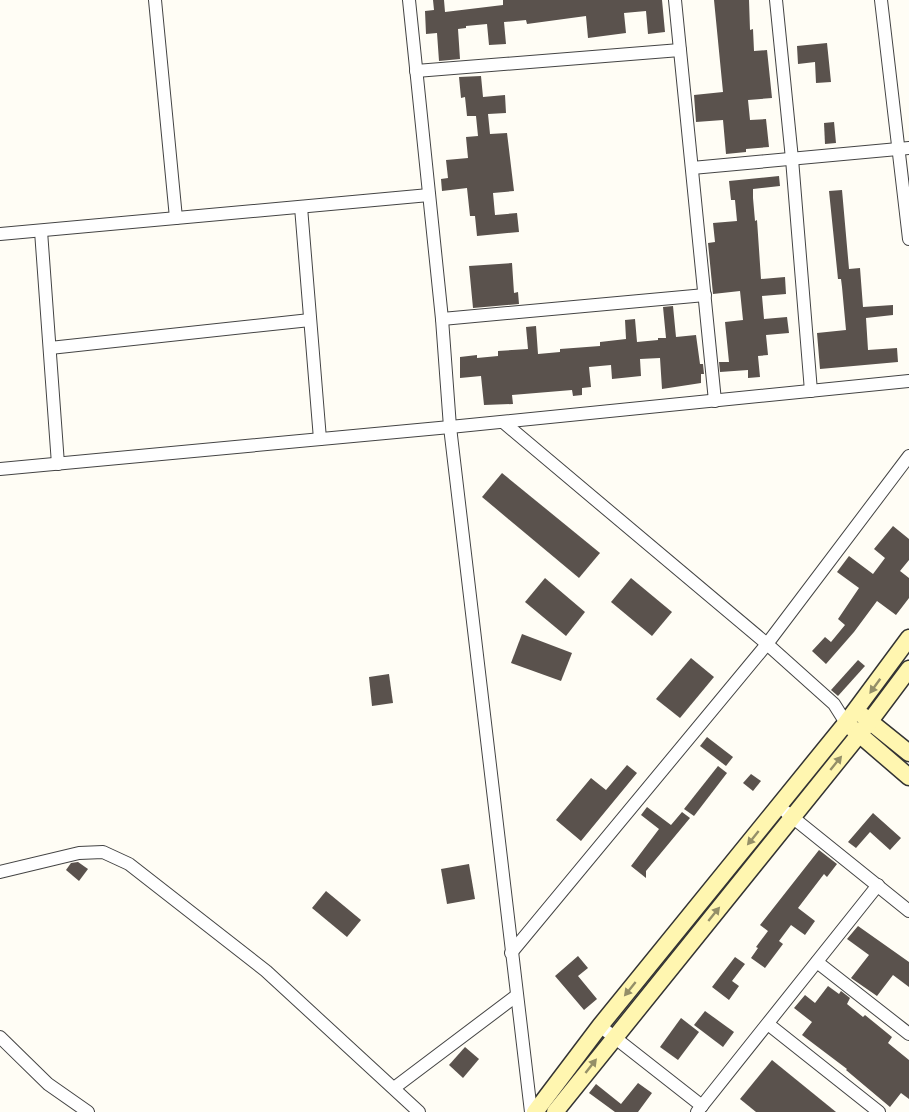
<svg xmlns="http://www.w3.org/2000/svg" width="909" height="1112" viewBox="0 0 909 1112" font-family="Lora,serif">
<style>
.building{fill:#5a524d}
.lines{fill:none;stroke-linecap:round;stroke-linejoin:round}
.minor-casing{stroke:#444;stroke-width:14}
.secondary-casing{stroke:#333;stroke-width:19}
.minor{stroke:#fff;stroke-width:12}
.secondary{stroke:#fff6b0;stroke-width:16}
.oneway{fill:#948f68}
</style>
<rect width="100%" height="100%" fill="#fffdf5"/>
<g class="building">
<polygon points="433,0 444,0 445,12 503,5 503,0 662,0 665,32 648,34 646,11 624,13 626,33 588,38 586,16 527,24 526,20 504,22 506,44 489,45 487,24 466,26 466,28 458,29 460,59 439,61 437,33 426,34 425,11 434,10"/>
<polygon points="714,0 749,0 750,30 753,29 754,51 767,50 772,98 748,100 750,120 766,119 769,147 746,149 746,152 726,154 723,120 696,122 694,95 723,92"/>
<polygon points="827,43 831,82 816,83 815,62 798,64 797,46"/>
<polygon points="481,76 483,97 505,95 506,113 488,114 490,134 507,133 514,191 493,193 495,215 517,213 519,232 477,236 475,216 470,216 467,188 442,191 441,179 448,178 446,160 468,158 466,137 478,136 476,116 467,116 465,97 461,98 459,77"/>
<polygon points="834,122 836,143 825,144 824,123"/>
<polygon points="779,176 780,186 753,189 753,198 755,221 757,220 761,279 785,277 786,294 762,296 764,319 787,317 789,333 766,335 768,355 758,356 760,377 748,378 748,370 720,372 719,362 729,362 725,322 743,320 740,291 713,294 708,243 715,242 713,223 737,221 735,200 731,200 729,181"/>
<polygon points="842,190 849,269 860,268 863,307 893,305 893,315 866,318 868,350 897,348 898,362 820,369 817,333 846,330 842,287 841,279 838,279 829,191"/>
<polygon points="512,263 514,293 518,292 519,304 473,308 469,266"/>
<polygon points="673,306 676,337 696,335 700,364 703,364 704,374 701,374 701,383 662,389 660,358 640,359 641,376 612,379 611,365 589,367 591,387 582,388 582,395 573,396 572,390 512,395 513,404 484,405 481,376 460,378 460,357 477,355 477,358 498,356 498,351 528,349 526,327 536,326 538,354 560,352 560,349 600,346 600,342 626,339 625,320 635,319 637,342 658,340 658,338 666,338 663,307"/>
<polygon points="502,473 600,553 579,578 482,497"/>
<polygon points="893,526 909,539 909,560 900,571 909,578 909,598 896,615 877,601 854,632 826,664 812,651 825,637 831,642 845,625 838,619 859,588 837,572 849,556 873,574 885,558 874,549"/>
<polygon points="545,578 585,612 566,636 525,602"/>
<polygon points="631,578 672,612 652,636 611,602"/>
<polygon points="522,634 572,653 561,681 511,663"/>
<polygon points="691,658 714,677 680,718 656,699"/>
<polygon points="858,660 865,666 838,696 831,690"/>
<polygon points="389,674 393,703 372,706 369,677"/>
<polygon points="707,737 733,757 726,766 700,746"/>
<polygon points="627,765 637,773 581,841 556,820 591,778 606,790"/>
<polygon points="718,766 727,773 694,816 684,809"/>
<polygon points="751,774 761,781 753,791 743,783"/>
<polygon points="647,807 671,825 682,812 690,818 646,871 646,878 631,866 659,829 641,815"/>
<polygon points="873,813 901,838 890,850 870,832 856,848 848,842"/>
<polygon points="819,850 837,864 827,877 824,874 798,908 815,921 805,935 791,925 779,941 783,944 765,968 751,958 758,948 756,947 768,931 760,925"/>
<polygon points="78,862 88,869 79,881 66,870 71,863"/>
<polygon points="469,864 475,899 447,904 441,869"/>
<polygon points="326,891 361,920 347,937 312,908"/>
<polygon points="858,926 909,962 909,987 893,975 877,996 851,978 869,955 847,939"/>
<polygon points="578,956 588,968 578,976 597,999 584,1010 555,976"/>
<polygon points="735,957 745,964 732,981 739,986 729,1000 712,987"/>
<polygon points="828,986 839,994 841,991 850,998 847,1004 863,1017 865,1015 892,1037 888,1043 909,1060 909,1099 901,1093 890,1107 846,1070 847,1069 802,1035 812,1022 794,1008 805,995 815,1003"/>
<polygon points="705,1011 734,1032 723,1047 694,1025"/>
<polygon points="681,1018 699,1032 678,1060 660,1047"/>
<polygon points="465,1047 479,1059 463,1078 449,1065"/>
<polygon points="772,1060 836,1112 756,1112 740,1099"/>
<polygon points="638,1083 652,1093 638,1112 615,1112 589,1093 596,1084 621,1104"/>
</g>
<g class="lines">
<defs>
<g id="minor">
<polyline points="155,0 176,218"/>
<polyline points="409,0 442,319 450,427 531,1112"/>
<polyline points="675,0 715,401"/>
<polyline points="776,0 792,159 811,391"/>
<polyline points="881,0 909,239"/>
<polyline points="416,71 680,50"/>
<polyline points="692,168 909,148"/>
<polyline points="301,207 320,439"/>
<polyline points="41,231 58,464"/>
<polyline points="0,234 429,195"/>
<polyline points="442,319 705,295"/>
<polyline points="50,348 310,320"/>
<polyline points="503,422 767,644 834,704 846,723"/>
<polyline points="0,469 450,427 909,381"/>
<polyline points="786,812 909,911"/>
<polyline points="0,872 79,853 103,852 129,864 266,971 419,1112"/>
<polyline points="511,953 767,644 909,456"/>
<polyline points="817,962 909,1034"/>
<polyline points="768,1024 879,1112"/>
<polyline points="600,1026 702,1106"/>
<polyline points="0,1037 48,1084 88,1112"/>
<polyline points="394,1088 516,996"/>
<polyline points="697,1112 878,885"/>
</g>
<g id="secondary">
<polyline points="863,716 909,753"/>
<polyline points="852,728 909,777"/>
<polyline points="535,1112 600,1026 846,723 909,638"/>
<polyline points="555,1112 870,721 909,669"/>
</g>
</defs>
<use href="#minor" class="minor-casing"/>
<use href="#secondary" class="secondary-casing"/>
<use href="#minor" class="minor"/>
<use href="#secondary" class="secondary"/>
</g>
<defs><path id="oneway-solid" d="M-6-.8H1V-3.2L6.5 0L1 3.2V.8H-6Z" transform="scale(1.5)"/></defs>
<g class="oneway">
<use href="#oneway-solid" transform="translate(875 686) rotate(126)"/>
<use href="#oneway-solid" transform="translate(836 763) rotate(-51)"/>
<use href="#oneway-solid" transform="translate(753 838) rotate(129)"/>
<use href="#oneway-solid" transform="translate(714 914) rotate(-51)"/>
<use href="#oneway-solid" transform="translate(630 989) rotate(129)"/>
<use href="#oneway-solid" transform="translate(591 1066) rotate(-52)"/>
</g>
</svg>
